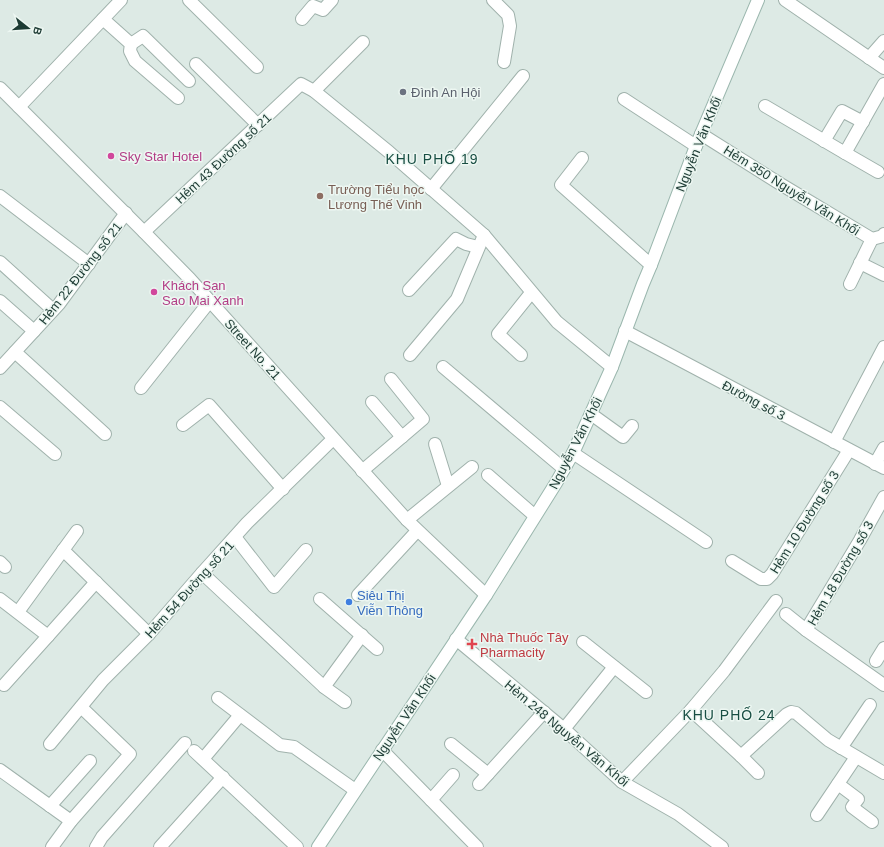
<svg xmlns="http://www.w3.org/2000/svg" width="884" height="847" viewBox="0 0 884 847" font-family="Helvetica,sans-serif">
<style>
.lines{fill:none;stroke-linecap:round;stroke-linejoin:round}
.street-casing{stroke:#a0b2ac;stroke-width:14}
.secondary-casing{stroke:#9bb7ae;stroke-width:14}
.street{stroke:#fff;stroke-width:12}
.secondary{stroke:#fff;stroke-width:12}
.worship-dot{fill:#6b7280;stroke:#edf7f2;stroke-width:1.5}
.hotel-dot{fill:#d1479c;stroke:#edf7f2;stroke-width:1.5}
.education-dot{fill:#8d6e63;stroke:#edf7f2;stroke-width:1.5}
.shop-dot{fill:#3f7fe0;stroke:#edf7f2;stroke-width:1.5}
.health-dot{fill:#e0444e;stroke:#edf7f2;stroke-width:1.5}
.labels{text-anchor:middle;stroke-width:3;stroke-linejoin:round;paint-order:stroke}
.worship-label{font-size:13px;fill:#5b616d;stroke:#edf7f2;text-anchor:start}
.street-label{font-size:13px;fill:#1d3b34;stroke:#edf7f2}
.hotel-label{font-size:13px;fill:#b23c85;stroke:#edf7f2;text-anchor:start}
.education-label{font-size:13px;fill:#785e54;stroke:#edf7f2;text-anchor:start}
.shop-label{font-size:13px;fill:#366cbe;stroke:#edf7f2;text-anchor:start}
.health-label{font-size:13px;fill:#be3a42;stroke:#edf7f2;text-anchor:start}
.neighbourhood-label{font-size:14px;letter-spacing:1px;fill:#184e43;stroke:#edf7f2}
</style>
<rect width="100%" height="100%" fill="#ddeae5"/>
<g class="lines">
<defs>
<g id="street">
<polyline points="189,0 257,67"/>
<polyline points="493,0 508,15 510,26 504,62"/>
<polyline points="785,0 884,68"/>
<polyline points="103,19 131,44 130,51 135,61 178,98"/>
<polyline points="302,19 313,6 323,10 332,0"/>
<polyline points="131,44 143,36 189,81"/>
<polyline points="869,58 884,41"/>
<polyline points="196,64 258,125"/>
<polyline points="0,88 144,232 190,279 407,520 486,595"/>
<polyline points="314,91 363,42"/>
<polyline points="624,99 696,146"/>
<polyline points="765,106 845,153 884,84"/>
<polyline points="19,107 121,0"/>
<polyline points="701,134 782,185 872,239 883,236 884,234"/>
<polyline points="824,141 842,111 863,122"/>
<polyline points="845,153 878,172"/>
<polyline points="582,158 561,185 651,265"/>
<polyline points="431,189 523,76"/>
<polyline points="0,196 89,264"/>
<polyline points="144,232 301,84 314,91 389,152 484,235 557,322 612,367"/>
<polyline points="0,262 53,310"/>
<polyline points="860,263 884,275"/>
<polyline points="850,284 872,239"/>
<polyline points="409,290 456,239 466,244 478,247"/>
<polyline points="0,301 34,331"/>
<polyline points="625,331 884,468"/>
<polyline points="15,352 105,434"/>
<polyline points="410,355 457,299 484,235"/>
<polyline points="521,355 498,334 531,293"/>
<polyline points="443,367 564,469"/>
<polyline points="0,368 59,304 126,213"/>
<polyline points="141,388 210,301"/>
<polyline points="372,402 402,437"/>
<polyline points="0,407 55,454"/>
<polyline points="591,414 623,437 632,426"/>
<polyline points="183,425 209,405 283,489"/>
<polyline points="834,442 884,347"/>
<polyline points="435,444 448,486"/>
<polyline points="573,453 706,542"/>
<polyline points="875,464 884,448"/>
<polyline points="362,471 423,419 391,379"/>
<polyline points="488,475 535,516"/>
<polyline points="884,497 860,540 806,630 884,685"/>
<polyline points="407,520 472,467"/>
<polyline points="235,537 274,587 306,550"/>
<polyline points="63,550 149,634"/>
<polyline points="732,561 761,579 767,579 772,574 849,450"/>
<polyline points="0,562 5,567"/>
<polyline points="202,573 324,687 345,702"/>
<polyline points="358,595 417,531"/>
<polyline points="0,599 48,636 4,685"/>
<polyline points="320,599 377,649"/>
<polyline points="18,612 77,531"/>
<polyline points="786,614 806,630"/>
<polyline points="48,636 96,582"/>
<polyline points="456,639 564,729 622,782 678,814 722,847"/>
<polyline points="583,642 646,692"/>
<polyline points="876,661 884,648"/>
<polyline points="324,687 362,635"/>
<polyline points="218,698 280,745 294,747 355,790"/>
<polyline points="691,710 741,756 787,714 791,712 796,713 828,740 884,773"/>
<polyline points="564,729 614,667"/>
<polyline points="50,744 103,680 149,634 202,573 247,523 333,439"/>
<polyline points="451,744 488,774"/>
<polyline points="841,748 870,705"/>
<polyline points="382,750 477,847"/>
<polyline points="194,751 297,847"/>
<polyline points="741,756 758,773"/>
<polyline points="203,759 240,715"/>
<polyline points="0,770 71,821"/>
<polyline points="622,782 691,710 724,671 776,601"/>
<polyline points="479,784 544,712"/>
<polyline points="838,784 858,799 852,807 872,822"/>
<polyline points="431,800 453,775"/>
<polyline points="50,806 90,761"/>
<polyline points="817,815 856,757"/>
<polyline points="52,847 71,821 130,754 81,707"/>
<polyline points="96,847 102,837 185,743"/>
<polyline points="160,847 223,777"/>
</g>
<polyline id="secondary" points="318,847 486,595 556,483 573,453 612,367 643,284 651,265 696,146 758,0"/>
</defs>
<use href="#street" class="street-casing"/>
<use href="#secondary" class="secondary-casing"/>
<use href="#street" class="street"/>
<use href="#secondary" class="secondary"/>
</g>
<circle class="worship-dot" cx="403" cy="92" r="4"/>
<g class="hotel-dot">
<circle cx="111" cy="156" r="4"/>
<circle cx="154" cy="292" r="4"/>
</g>
<circle class="education-dot" cx="320" cy="196" r="4"/>
<circle class="shop-dot" cx="349" cy="602" r="4"/>
<path class="health-dot" d="M470 638h4v4h4v4h-4v4h-4v-4h-4v-4h4z"/>
<g class="labels">
<g class="worship-label">
<text x="411" y="97">Đình An Hội</text>
</g>
<g class="street-label">
<text transform="translate(698 144) rotate(-68)" y="5">Nguyễn Văn Khối</text>
<text transform="translate(223 158) rotate(-43)" y="5">Hẻm 43 Đường số 21</text>
<text transform="translate(792 190) rotate(32)" y="5">Hẻm 350 Nguyễn Văn Khối</text>
<text transform="translate(80 273) rotate(-52)" y="5">Hẻm 22 Đường số 21</text>
<text transform="translate(253 349) rotate(48)" y="5">Street No. 21</text>
<text transform="translate(754 400) rotate(28)" y="5">Đường số 3</text>
<text transform="translate(575 443) rotate(-63)" y="5">Nguyễn Văn Khối</text>
<text transform="translate(804 522) rotate(-58)" y="5">Hẻm 10 Đường số 3</text>
<text transform="translate(840 573) rotate(-60)" y="5">Hẻm 18 Đường số 3</text>
<text transform="translate(189 589) rotate(-48)" y="5">Hẻm 54 Đường số 21</text>
<text transform="translate(404 717) rotate(-56)" y="5">Nguyễn Văn Khối</text>
<text transform="translate(567 733) rotate(40)" y="5">Hẻm 248 Nguyễn Văn Khối</text>
</g>
<g class="hotel-label">
<text x="119" y="161">Sky Star Hotel</text>
<text x="162" y="290">Khách Sạn<tspan x="162" dy="15">Sao Mai Xanh</tspan></text>
</g>
<g class="education-label">
<text x="328" y="194">Trường Tiểu học<tspan x="328" dy="15">Lương Thế Vinh</tspan></text>
</g>
<g class="shop-label">
<text x="357" y="600">Siêu Thị<tspan x="357" dy="15">Viễn Thông</tspan></text>
</g>
<g class="health-label">
<text x="480" y="642">Nhà Thuốc Tây<tspan x="480" dy="15">Pharmacity</tspan></text>
</g>
<g class="neighbourhood-label">
<text x="432" y="164">KHU PHỐ 19</text>
<text x="729" y="720">KHU PHỐ 24</text>
</g>
</g>
<g transform="translate(28 28) rotate(107)" stroke="#edf7f2" stroke-width="3" paint-order="stroke">
<path d="M0-3L7 15L0 10L-7 15Z" fill="#1d3b34"/>
<text y="-6" font-size="11" font-weight="bold" text-anchor="middle" fill="#1d3b34">B</text>
</g>
</svg>
